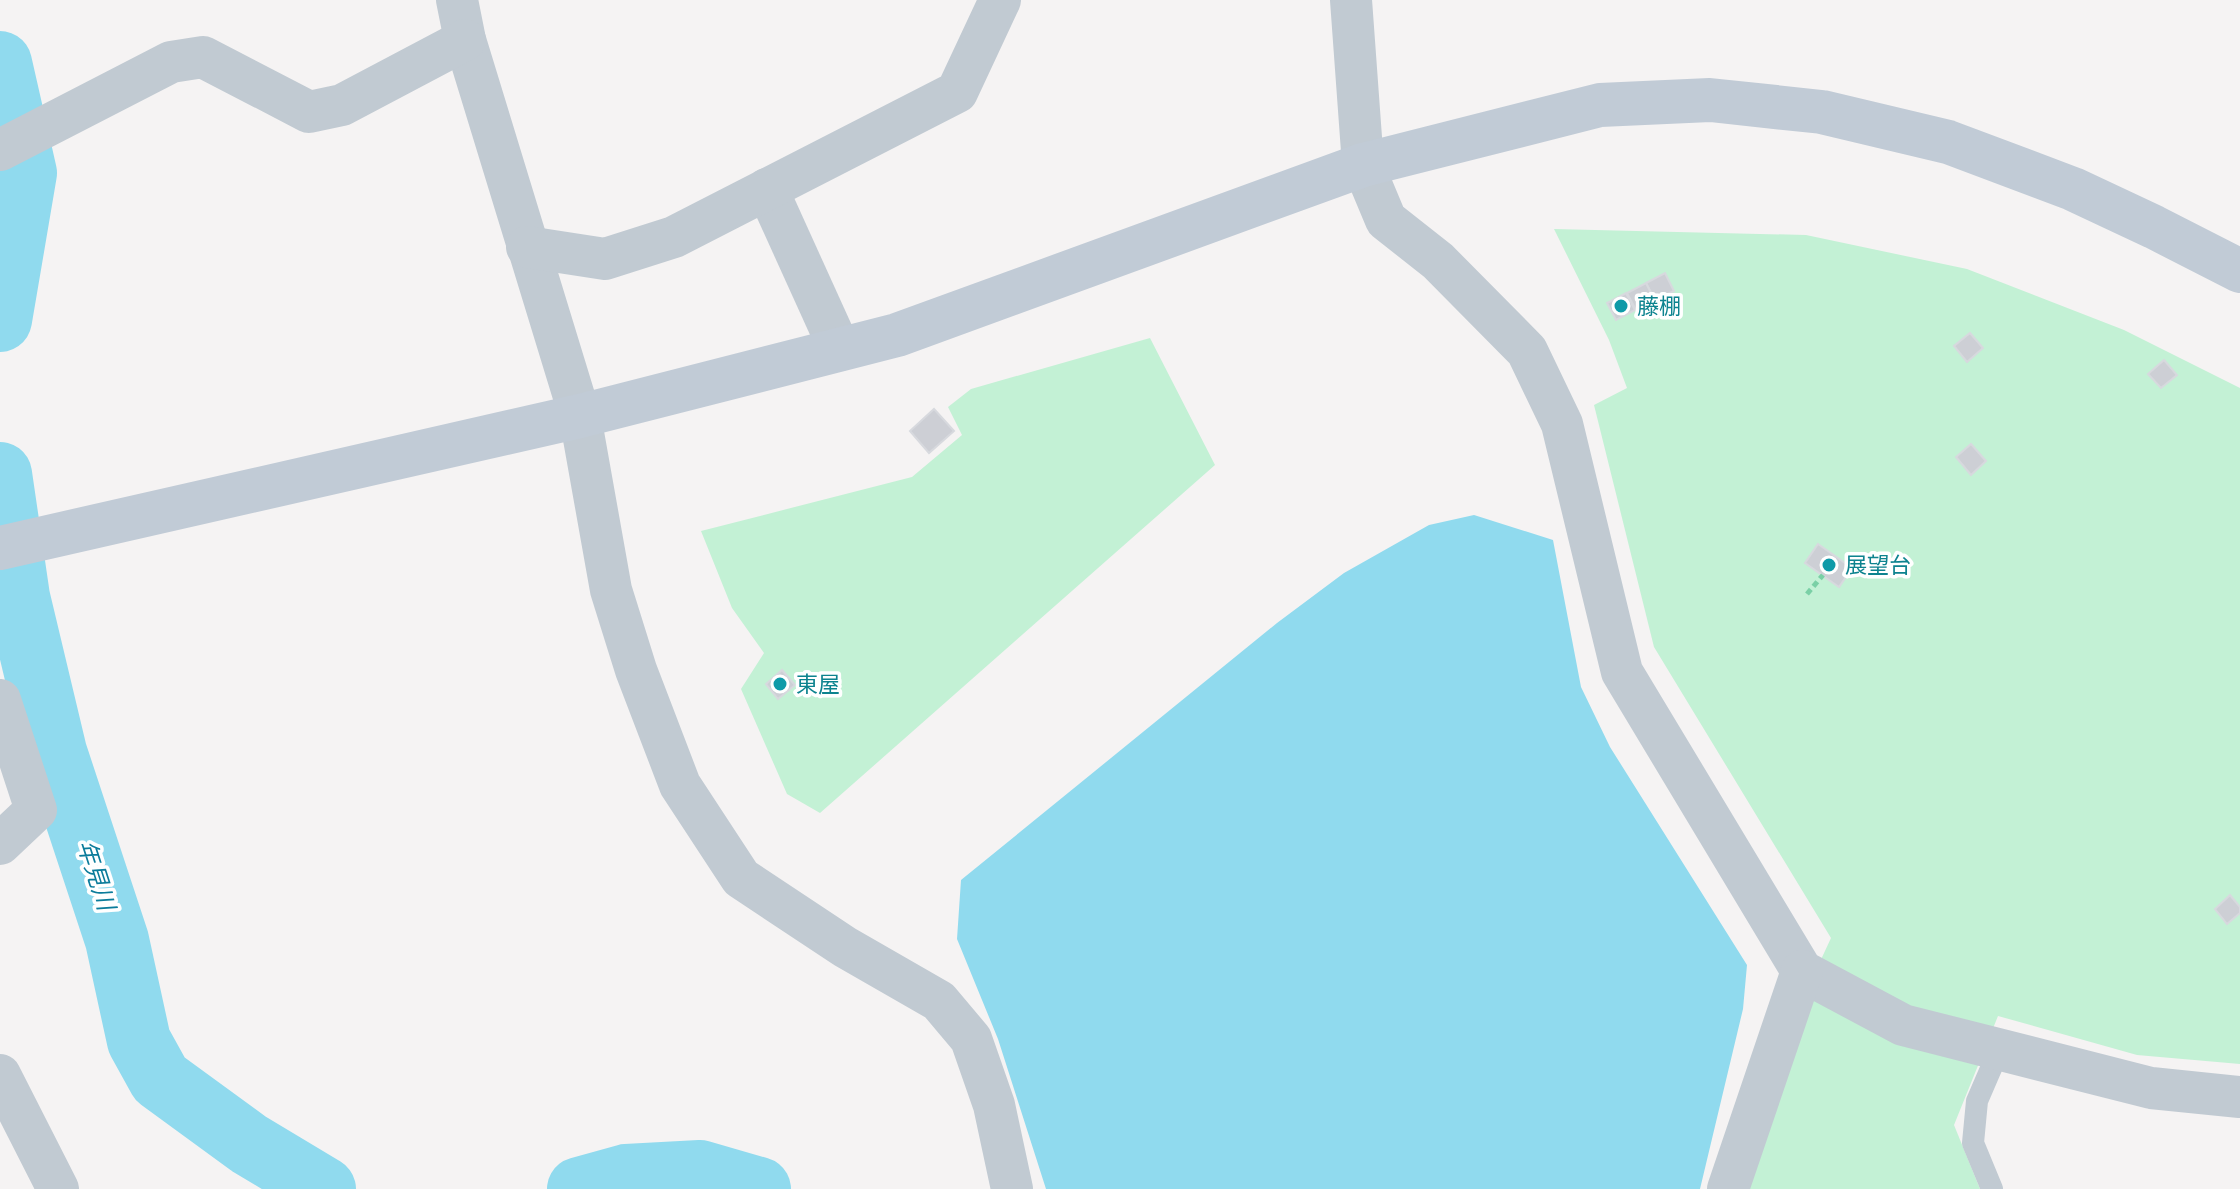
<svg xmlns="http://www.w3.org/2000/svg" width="2240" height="1189" viewBox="0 0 2240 1189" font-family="Karla,'Noto Sans JP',sans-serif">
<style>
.green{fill:#c3f1d5}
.water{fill:#90daee}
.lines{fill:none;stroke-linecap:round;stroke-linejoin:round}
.river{stroke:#90daee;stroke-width:64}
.building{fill:#cdcfd5;stroke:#d7d9de;stroke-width:2}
.path{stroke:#7ad0a6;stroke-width:5;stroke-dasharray:6 4;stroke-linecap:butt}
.lane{stroke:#c1cad2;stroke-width:22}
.street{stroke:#c1cad2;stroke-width:42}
.secondary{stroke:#c1cbd6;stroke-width:44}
.culture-dot{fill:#0f9aa8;stroke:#fff;stroke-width:3}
.labels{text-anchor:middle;stroke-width:7;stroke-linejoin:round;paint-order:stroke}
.culture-label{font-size:22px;fill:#0d838f;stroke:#fff;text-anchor:start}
.water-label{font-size:24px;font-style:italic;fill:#0c7c9b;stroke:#fff}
</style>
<rect width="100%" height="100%" fill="#f5f3f3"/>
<g class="green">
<polygon points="1554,229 1806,235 1967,269 2124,330 2240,388 2240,1064 2137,1055 1998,1016 1954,1125 1980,1189 1734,1189 1798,1009 1831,938 1654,647 1594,405 1627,388 1609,340"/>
<polygon points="1150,338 1215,465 820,813 787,794 741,689 764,653 732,608 701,531 912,477 962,435 948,407 971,389"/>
</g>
<polygon class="water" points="1474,515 1553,540 1581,687 1610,747 1747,965 1743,1009 1700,1189 1046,1189 998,1039 957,939 961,880 1277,623 1344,573 1429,525"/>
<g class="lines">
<g class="river">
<polyline points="0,63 25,173 0,320"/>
<polyline points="0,474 18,597 55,752 117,940 139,1041 160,1079 249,1144 324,1189"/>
<polyline points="579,1189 626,1176 700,1172 759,1189"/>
</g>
</g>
<g class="building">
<polygon points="1665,273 1674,291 1655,300 1646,283"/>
<polygon points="1646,283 1655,301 1636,310 1627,293"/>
<polygon points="1626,293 1635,310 1616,320 1607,303"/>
<polygon points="1970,333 1983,348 1967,362 1954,346"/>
<polygon points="2164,360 2177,375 2161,388 2148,374"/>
<polygon points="934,409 954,431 929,453 910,431"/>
<polygon points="1971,444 1986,461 1971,475 1956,457"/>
<polygon points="1818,544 1852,568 1839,587 1805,563"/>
<polygon points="782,670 795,685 778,699 766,684"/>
<polygon points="2230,895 2240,907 2240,913 2227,924 2215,909"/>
</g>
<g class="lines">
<polyline class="path" points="1807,594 1823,575"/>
<polyline class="lane" points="1992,1189 1973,1143 1977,1101 1999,1050"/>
<g class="street">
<polyline points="457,0 465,40 580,416 611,590 636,670 680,785 741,878 845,947 939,1001 971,1039 994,1105 1012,1189"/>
<polyline points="1351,0 1363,165 1386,220 1438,261 1527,351 1562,424 1622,672 1802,971 1903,1025 2151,1088 2240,1097"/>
<polyline points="0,150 171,62 203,57 309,112 342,105 465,40"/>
<polyline points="767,189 840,350"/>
<polyline points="527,247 605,259 674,237 957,92 1000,0"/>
<polyline points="0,700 36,810 0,844"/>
<polyline points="0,1075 58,1189"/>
<polyline points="1728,1189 1802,971"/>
</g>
<polyline class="secondary" points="0,548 580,416 897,335 1363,165 1600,105 1710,100 1822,112 1948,142 2073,189 2154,227 2240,271"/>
</g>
<g class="culture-dot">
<circle cx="1621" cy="306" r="8"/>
<circle cx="1829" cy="565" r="8"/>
<circle cx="780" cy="684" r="8"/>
</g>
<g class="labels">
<g class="culture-label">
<text x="1637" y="314">藤棚</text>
<text x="1845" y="573">展望台</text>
<text x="796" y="692">東屋</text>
</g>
<g class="water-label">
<text transform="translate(96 875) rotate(72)" y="8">年見川</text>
</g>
</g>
</svg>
